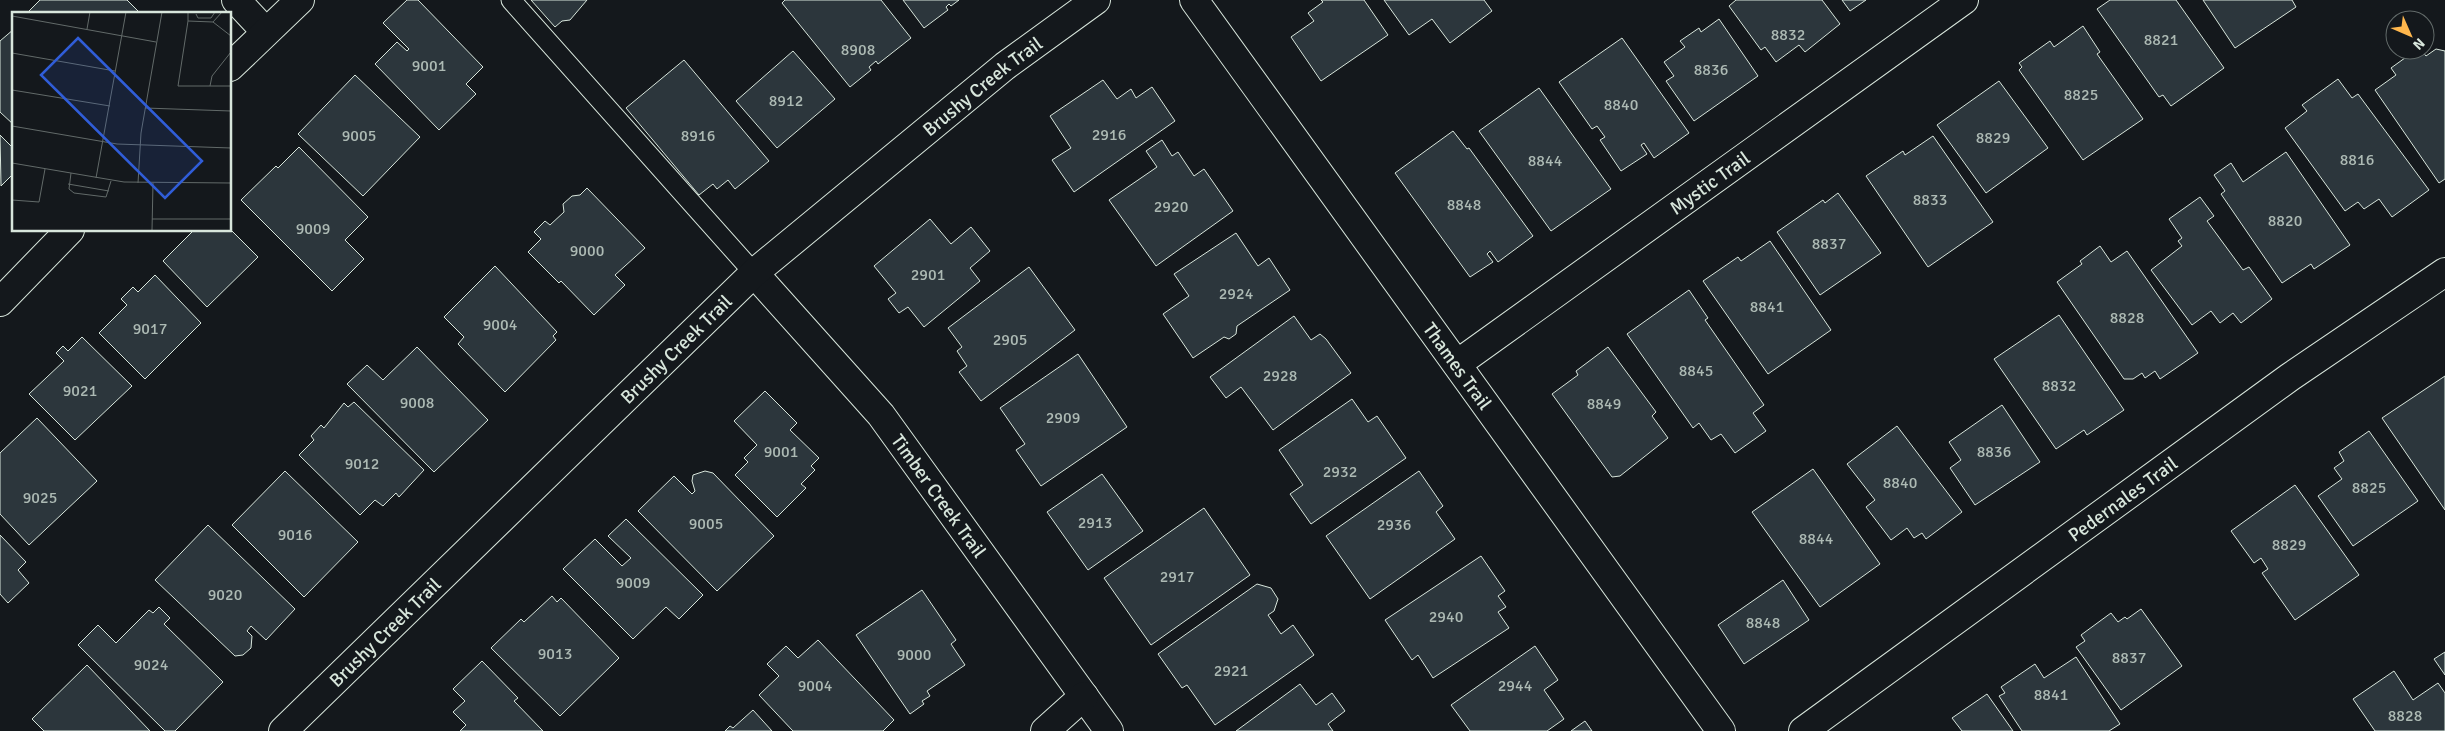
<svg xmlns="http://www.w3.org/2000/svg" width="2445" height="731" viewBox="0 0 2445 731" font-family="Signika,sans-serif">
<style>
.building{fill:#2c363c;stroke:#d8e6dc}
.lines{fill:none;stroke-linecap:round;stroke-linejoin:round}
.service-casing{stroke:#d8e6dc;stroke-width:21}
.minor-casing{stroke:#d8e6dc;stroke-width:30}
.service{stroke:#14181c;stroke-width:19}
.minor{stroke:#14181c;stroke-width:28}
.labels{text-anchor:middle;stroke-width:4;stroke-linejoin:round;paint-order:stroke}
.number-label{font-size:16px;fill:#adbab4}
.street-label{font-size:19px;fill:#d8e6dc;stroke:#14181c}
.inset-road{fill:none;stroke:#626a69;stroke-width:1}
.view{fill:#305dd8;fill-opacity:0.15;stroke:#305dd8;stroke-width:2.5}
.inset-edge{fill:none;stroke:#d8e6dc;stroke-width:2.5}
</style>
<rect width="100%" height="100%" fill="#14181c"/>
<g class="building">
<polygon points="40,0 127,0 141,14 32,14 29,11"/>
<polygon points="407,0 418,0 483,67 466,84 476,94 439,130 375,64 397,42 407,51 409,49 383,23"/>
<polygon points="531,0 587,0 570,20 562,21 555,27"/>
<polygon points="785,0 881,0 911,38 878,64 876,61 869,67 871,70 850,87 782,3"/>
<polygon points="903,0 959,0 951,6 949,4 946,7 948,10 924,28"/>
<polygon points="1321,0 1364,0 1388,35 1321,81 1291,37 1314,21 1308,13 1323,2"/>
<polygon points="1384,0 1484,0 1492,11 1450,43 1432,19 1409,35"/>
<polygon points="1736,0 1822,0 1840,24 1805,52 1799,45 1776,62 1765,47 1761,50 1729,6"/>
<polygon points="1842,0 1866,0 1850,11"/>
<polygon points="2110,0 2176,0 2224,68 2171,106 2163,95 2159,97 2097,9"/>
<polygon points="2203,0 2292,0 2296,7 2235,48"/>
<polygon points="1719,19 1758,76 1694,121 1666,81 1674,76 1664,62 1685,47 1680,41 1699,28 1701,32"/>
<polygon points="2083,26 2100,52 2097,54 2143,119 2083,160 2019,70 2022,67 2019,63 2050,41 2054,47"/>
<polygon points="14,29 14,125 0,112 0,41"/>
<polygon points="1622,38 1689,133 1654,158 1644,143 1641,145 1647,154 1621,171 1600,140 1605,137 1597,126 1592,129 1559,82"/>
<polygon points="2436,49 2445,51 2445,179 2439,183 2375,90 2396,75 2391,68 2416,50 2421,50 2426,56"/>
<polygon points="793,51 835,99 777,148 736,101"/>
<polygon points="684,60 769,161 735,189 728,180 717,189 713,184 699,195 626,108"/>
<polygon points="355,75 420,137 363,196 298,134"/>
<polygon points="2338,79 2352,98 2358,94 2429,190 2392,217 2379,199 2364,209 2358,202 2345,211 2285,128 2307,111 2302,105"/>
<polygon points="1103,80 1117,99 1131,89 1136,98 1152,87 1175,121 1074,192 1052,160 1071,148 1050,116"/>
<polygon points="1999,81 2048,148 1986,193 1937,125"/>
<polygon points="1539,88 1611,189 1551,231 1479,131"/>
<polygon points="1453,131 1467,149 1469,148 1533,236 1498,262 1490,251 1487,254 1493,262 1470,277 1395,173"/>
<polygon points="0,135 14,149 14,173 1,186"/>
<polygon points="1933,136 1993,222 1928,267 1866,176 1903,151 1905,155"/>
<polygon points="1162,140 1172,156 1178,152 1194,176 1204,169 1233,211 1156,266 1109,200 1157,167 1146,151"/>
<polygon points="299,147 368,217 345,240 364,259 332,291 241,200 276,166 278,168"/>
<polygon points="2286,152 2350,245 2314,269 2311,264 2282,283 2221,194 2225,191 2214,175 2231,163 2243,182"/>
<polygon points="587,188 645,248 615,275 625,285 594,315 561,281 559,283 528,252 541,239 534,232 545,221 550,225 564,212 563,204 572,196 580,195"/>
<polygon points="1838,193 1881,253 1820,295 1777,232 1823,200 1825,203"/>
<polygon points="2200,197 2214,216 2207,221 2243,270 2249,267 2272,299 2241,323 2233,313 2220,323 2211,311 2192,325 2151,270 2182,246 2178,241 2182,238 2169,219"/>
<polygon points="930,219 951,244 971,227 990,251 970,268 980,281 924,327 908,307 899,313 888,299 896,293 874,266"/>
<polygon points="230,229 258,257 207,307 163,261 194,230"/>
<polygon points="1236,233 1258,266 1269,258 1290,290 1237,326 1236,334 1229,339 1224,337 1193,358 1163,314 1189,296 1174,274"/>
<polygon points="1770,241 1831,330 1768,374 1703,281 1738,257 1741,261"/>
<polygon points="2100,246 2111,262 2127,251 2198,353 2160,379 2155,371 2145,378 2142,373 2133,379 2124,379 2057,282 2082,264 2080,261"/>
<polygon points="495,266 557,332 553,336 556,340 505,392 458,344 464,337 444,317"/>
<polygon points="1029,267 1075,330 981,401 959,372 967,366 957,351 962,347 948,328"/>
<polygon points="155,275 201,323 145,379 99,333 127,305 121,299 133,287 138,292"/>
<polygon points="1689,290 1708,318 1705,320 1764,405 1753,413 1766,431 1735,453 1721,434 1711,440 1699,423 1693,428 1627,334"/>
<polygon points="2059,315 2124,410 2087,435 2084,430 2056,449 1994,359"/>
<polygon points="1294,316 1311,340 1320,334 1326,339 1351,373 1273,430 1241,387 1226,398 1210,377"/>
<polygon points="82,337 132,386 75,440 29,394 64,361 56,353 63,346 68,351"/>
<polygon points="417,347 488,420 434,472 347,384 367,365 383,380"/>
<polygon points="1608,347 1656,412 1652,416 1668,438 1620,476 1612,477 1552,394 1578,375 1576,371"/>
<polygon points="1078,354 1127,427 1041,486 1016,450 1025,444 1000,408"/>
<polygon points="2445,376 2445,510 2382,418"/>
<polygon points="765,391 797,423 790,430 819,458 811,466 815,470 801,484 806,488 777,517 735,475 748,462 744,458 757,445 734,421"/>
<polygon points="1352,399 1368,422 1377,416 1406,458 1311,524 1290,494 1303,485 1279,450"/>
<polygon points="354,402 424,470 399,497 396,493 383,506 375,500 360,515 299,455 314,440 311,436 321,425 324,428 344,403 348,407"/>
<polygon points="2002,405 2040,462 1975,505 1950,468 1961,460 1949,442"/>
<polygon points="37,418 97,481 29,545 0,514 0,453"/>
<polygon points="1897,426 1962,512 1926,539 1922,533 1914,538 1907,528 1891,540 1866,507 1875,500 1847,464"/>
<polygon points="2369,431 2418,501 2353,546 2318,496 2342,479 2334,468 2344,461 2339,452"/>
<polygon points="1813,469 1880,564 1820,607 1752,512"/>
<polygon points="285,471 358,542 304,597 232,525"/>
<polygon points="705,471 713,473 774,536 717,591 638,511 674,476 692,494 695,491 692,481 693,475"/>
<polygon points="1419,471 1443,506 1436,512 1455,539 1370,599 1326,536"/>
<polygon points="1102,474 1143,531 1088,570 1047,512"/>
<polygon points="2295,485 2359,575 2295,620 2262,573 2268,569 2261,558 2254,563 2231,531"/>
<polygon points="1204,508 1250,575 1151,645 1104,578"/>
<polygon points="626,519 703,595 679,619 666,607 633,639 563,569 595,539 622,566 631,558 608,536"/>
<polygon points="208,525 295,609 266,640 251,626 247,631 252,636 251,648 243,655 235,656 155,580"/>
<polygon points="0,535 26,562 18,570 29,583 8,603 0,594"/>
<polygon points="1481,556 1505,591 1498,596 1506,607 1498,612 1509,628 1433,678 1418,655 1412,660 1385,620"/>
<polygon points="1783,580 1809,620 1744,664 1718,625"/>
<polygon points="1257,584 1271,588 1278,599 1274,611 1268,615 1281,634 1293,625 1314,655 1215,725 1187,685 1182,688 1158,654"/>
<polygon points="922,590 956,640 951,644 965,665 927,691 930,696 922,701 924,704 910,714 856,635"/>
<polygon points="552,596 557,602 561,598 619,658 560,716 491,648 521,619 524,622"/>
<polygon points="159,607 170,618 164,624 223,682 175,731 165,731 78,645 98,625 116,643 149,610 153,613"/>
<polygon points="2141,609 2182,666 2121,710 2076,647 2085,641 2081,635 2111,613 2118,622 2125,617 2127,619"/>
<polygon points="818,640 894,720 883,731 793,731 759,695 779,676 767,664 786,646 798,658"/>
<polygon points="1535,646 1558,680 1544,690 1564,719 1547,731 1470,731 1451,705"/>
<polygon points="2445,652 2445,675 2434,659"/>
<polygon points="2076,657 2120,724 2109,731 2022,731 1999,696 2005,693 2001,687 2035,664 2044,678"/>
<polygon points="482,661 518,698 514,701 543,731 460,731 466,725 453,712 465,701 453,689"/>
<polygon points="87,665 150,731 44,731 32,719"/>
<polygon points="2394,671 2413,700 2438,683 2445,693 2445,731 2375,731 2353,699"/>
<polygon points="1300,684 1316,705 1332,693 1345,711 1328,724 1333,731 1236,731"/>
<polygon points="1987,694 2013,731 1962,731 1952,718"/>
<polygon points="753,710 772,731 725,731 730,726 733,728"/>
<polygon points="1585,721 1592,731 1571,731"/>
</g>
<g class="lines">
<defs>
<polyline id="service" points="511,0 754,273"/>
<g id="minor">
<polyline points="236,0 265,31"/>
<path id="s1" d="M1194 0 1721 731"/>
<polyline points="230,67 300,0"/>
<path id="s2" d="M754 273 881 415 1109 731"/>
<polyline points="0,302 70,230"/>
<path id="s3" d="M1457 364 1964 0"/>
<path id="s4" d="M283 731 754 273 1005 66 1096 0"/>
<polyline points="1045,731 1084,696"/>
<path id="s5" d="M1803 731 2290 377 2445 272"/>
</g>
</defs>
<use href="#service" class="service-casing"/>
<use href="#minor" class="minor-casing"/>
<use href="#service" class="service"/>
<use href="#minor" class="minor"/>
</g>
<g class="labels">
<g class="number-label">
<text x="1788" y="40">8832</text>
<text x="2161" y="45">8821</text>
<text x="858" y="55">8908</text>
<text x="429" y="71">9001</text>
<text x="1711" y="75">8836</text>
<text x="2081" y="100">8825</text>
<text x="786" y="106">8912</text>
<text x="1621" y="110">8840</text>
<text x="1109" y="140">2916</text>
<text x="359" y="141">9005</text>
<text x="698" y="141">8916</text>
<text x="1993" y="143">8829</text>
<text x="2357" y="165">8816</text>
<text x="1545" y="166">8844</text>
<text x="1930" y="205">8833</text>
<text x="1464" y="210">8848</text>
<text x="1171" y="212">2920</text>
<text x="2285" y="226">8820</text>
<text x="313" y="234">9009</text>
<text x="1829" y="249">8837</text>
<text x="587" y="256">9000</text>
<text x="928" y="280">2901</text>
<text x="1236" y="299">2924</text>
<text x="1767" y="312">8841</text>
<text x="2127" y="323">8828</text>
<text x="500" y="330">9004</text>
<text x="150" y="334">9017</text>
<text x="1010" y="345">2905</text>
<text x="1696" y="376">8845</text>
<text x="1280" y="381">2928</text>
<text x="2059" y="391">8832</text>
<text x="80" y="396">9021</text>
<text x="417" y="408">9008</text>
<text x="1604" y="409">8849</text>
<text x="1063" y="423">2909</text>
<text x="781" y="457">9001</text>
<text x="1994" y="457">8836</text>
<text x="362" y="469">9012</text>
<text x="1340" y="477">2932</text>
<text x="1900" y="488">8840</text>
<text x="2369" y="493">8825</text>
<text x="40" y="503">9025</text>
<text x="1095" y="528">2913</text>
<text x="706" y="529">9005</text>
<text x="1394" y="530">2936</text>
<text x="295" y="540">9016</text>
<text x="1816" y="544">8844</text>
<text x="2289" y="550">8829</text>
<text x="1177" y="582">2917</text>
<text x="633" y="588">9009</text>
<text x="225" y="600">9020</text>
<text x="1446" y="622">2940</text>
<text x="1763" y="628">8848</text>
<text x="555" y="659">9013</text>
<text x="914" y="660">9000</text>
<text x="2129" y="663">8837</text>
<text x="151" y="670">9024</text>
<text x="1231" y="676">2921</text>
<text x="815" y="691">9004</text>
<text x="1515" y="691">2944</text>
<text x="2051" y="700">8841</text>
<text x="2405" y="721">8828</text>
</g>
<g class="street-label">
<text dy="7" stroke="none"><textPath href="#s4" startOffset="952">Brushy Creek Trail</textPath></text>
<text dy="7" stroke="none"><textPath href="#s3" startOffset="311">Mystic Trail</textPath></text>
<text dy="7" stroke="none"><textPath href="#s4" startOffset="548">Brushy Creek Trail</textPath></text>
<text dy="7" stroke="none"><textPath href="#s1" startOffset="451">Thames Trail</textPath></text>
<text dy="7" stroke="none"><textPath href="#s2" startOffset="290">Timber Creek Trail</textPath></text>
<text dy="7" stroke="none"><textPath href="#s5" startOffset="395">Pedernales Trail</textPath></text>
<text dy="7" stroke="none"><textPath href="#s4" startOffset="142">Brushy Creek Trail</textPath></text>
</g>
</g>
<g transform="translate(12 12)">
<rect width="219" height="219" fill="#14181c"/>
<path class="inset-road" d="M176 0V9L201 10 210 0M184 2 186 6H199L203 0M0 4 144 30M176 9 166 74H198L200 64 219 40M201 10 219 24M75 17 78 0M0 41 103 59M198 74H219M0 78 98 94M133 96 219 99M0 114 105 132 219 136M0 151 112 170 219 171M59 161 57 177 62 181 94 185 99 169M84 166 114 0M126 171 129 121 150 0M56 172 97 179M0 188 27 190 33 157M140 207H219M140 218 141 171"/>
<path class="view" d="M66 26 190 149 153 186 29 63Z"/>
<rect width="219" height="219" class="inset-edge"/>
</g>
<g transform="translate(2410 35) rotate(135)"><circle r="24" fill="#14181c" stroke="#626a69"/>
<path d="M0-4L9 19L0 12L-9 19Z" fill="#ffb74d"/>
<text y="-8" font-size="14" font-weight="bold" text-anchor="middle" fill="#d8e6dc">N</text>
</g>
</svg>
